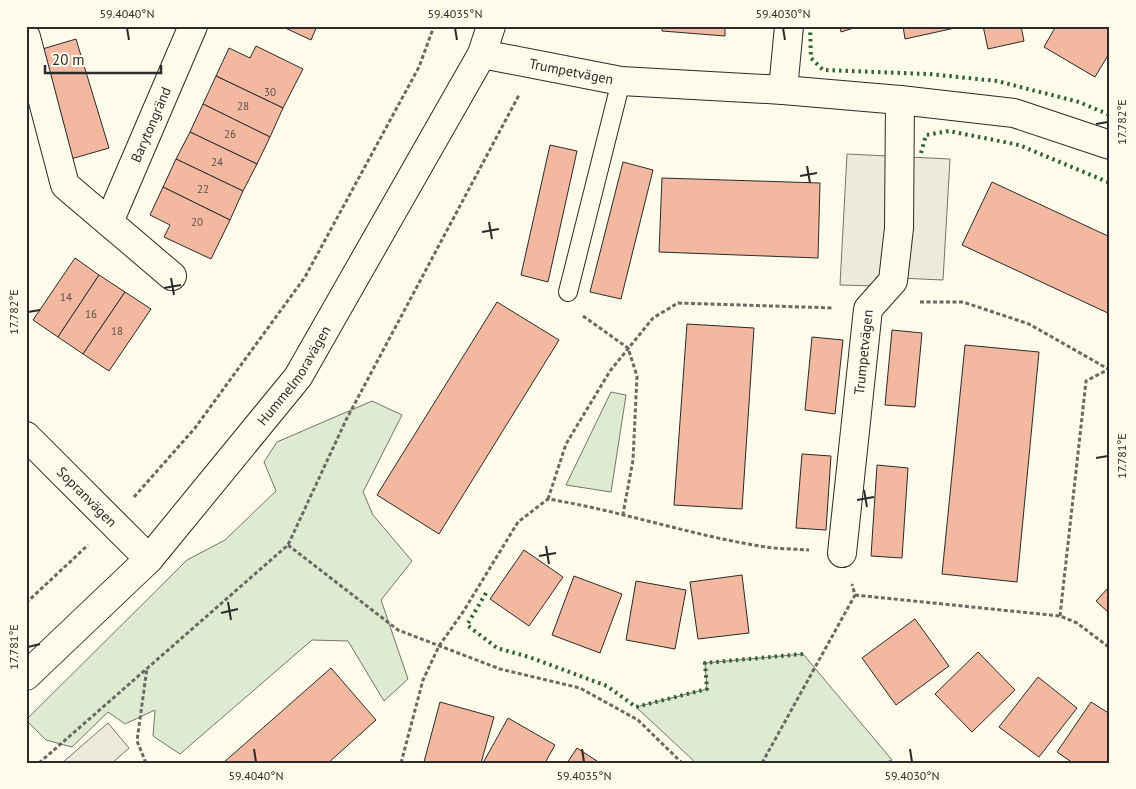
<svg xmlns="http://www.w3.org/2000/svg" width="1136" height="789" viewBox="0 0 1136 789" font-family="'PT Sans',sans-serif">
<style>
.green{fill:#deebd1;stroke:#74746e}
.parking{fill:#eceadb;stroke:#74746e}
.building{fill:#f2b8a0;stroke:#2b2b2b}
.lines{fill:none;stroke-linecap:round;stroke-linejoin:round}
.service-casing{stroke:#2b2b2b;stroke-width:20}
.minor-casing{stroke:#2b2b2b;stroke-width:30}
.tertiary-casing{stroke:#2b2b2b;stroke-width:30}
.path{stroke:#6a6964;stroke-width:3;stroke-dasharray:4 2.5;stroke-linecap:butt}
.service{stroke:#fdfbea;stroke-width:18}
.minor{stroke:#fdfbea;stroke-width:28}
.tertiary{stroke:#fdfbea;stroke-width:28}
.hedge{stroke:#34623c;stroke-width:4;stroke-dasharray:2.5 4;stroke-linecap:butt}
.ticks{fill:none;stroke:#2b2b2b;stroke-width:2}
.labels{text-anchor:middle;stroke-width:4;stroke-linejoin:round;paint-order:stroke}
.number-label{font-size:11px;fill:#5d4e48}
.street-label{font-size:14px;fill:#2b2b2b;stroke:#fdfbea}
.neatline{fill:none;stroke:#2b2b2b;stroke-width:2}
.ticks-label{font-size:12px;text-anchor:middle;fill:#2b2b2b}
</style>
<rect width="100%" height="100%" fill="#fdfbea"/>
<g class="green">
<polygon points="611,392 626,395 611,492 566,485"/>
<polygon points="372,401 402,415 363,492 373,515 412,561 381,600 408,679 384,701 348,641 312,640 180,754 153,736 155,710 125,724 108,712 72,747 46,740 26,720 187,560 225,540 276,491 264,462 277,442"/>
<polygon points="803,654 892,760 883,763 696,763 636,707 707,689 705,663"/>
</g>
<g class="parking">
<polygon points="847,154 950,159 943,280 876,277 875,286 840,285"/>
<polygon points="108,723 129,748 112,763 62,763"/>
</g>
<g class="building">
<polygon points="281,26 317,26 311,40"/>
<polygon points="662,26 725,26 725,36 662,31"/>
<polygon points="840,26 860,26 841,32"/>
<polygon points="903,26 964,26 905,39"/>
<polygon points="983,26 1021,26 1024,41 988,49"/>
<polygon points="1056,26 1110,26 1110,52 1095,77 1044,47"/>
<polygon points="76,39 109,148 71,159 39,50"/>
<polygon points="256,46 303,69 283,108 216,76 229,48 250,58"/>
<polygon points="216,76 283,108 270,137 203,104"/>
<polygon points="203,104 270,137 257,164 190,132"/>
<polygon points="190,132 257,164 243,191 176,159"/>
<polygon points="550,145 577,151 548,282 521,275"/>
<polygon points="176,159 243,191 230,220 163,187"/>
<polygon points="623,162 653,170 621,299 590,292"/>
<polygon points="662,178 820,183 818,258 659,252"/>
<polygon points="992,182 1110,237 1110,314 962,245"/>
<polygon points="163,187 230,220 211,259 164,237 170,225 150,215"/>
<polygon points="75,258 99,275 58,337 33,320"/>
<polygon points="99,275 125,292 83,354 58,337"/>
<polygon points="125,292 151,309 109,371 83,354"/>
<polygon points="497,302 559,340 439,534 377,495"/>
<polygon points="687,324 754,328 742,509 674,505"/>
<polygon points="892,330 922,333 915,407 885,405"/>
<polygon points="812,337 843,340 835,414 805,410"/>
<polygon points="965,345 1039,352 1017,582 942,574"/>
<polygon points="802,454 831,456 826,530 796,528"/>
<polygon points="877,465 908,468 902,558 871,556"/>
<polygon points="524,550 563,577 529,626 490,599"/>
<polygon points="742,575 749,633 698,639 690,582"/>
<polygon points="574,576 622,594 600,653 552,635"/>
<polygon points="636,581 686,590 675,649 626,640"/>
<polygon points="1110,586 1110,614 1096,601"/>
<polygon points="915,619 949,666 896,705 862,658"/>
<polygon points="978,652 1015,690 972,732 935,694"/>
<polygon points="331,668 376,720 328,763 223,763"/>
<polygon points="1038,677 1077,708 1039,757 999,727"/>
<polygon points="440,702 494,717 481,763 424,762"/>
<polygon points="1091,702 1110,714 1110,763 1073,763 1057,752"/>
<polygon points="508,718 555,745 545,763 483,763"/>
<polygon points="577,748 600,763 567,763"/>
</g>
<g class="lines">
<defs>
<polyline id="service" points="568,292 621,81"/>
<g id="minor">
<polyline points="26,37 65,185 172,276"/>
<path id="s1" d="M482 54 621 81 783 90 900 100 1014 113 1110 145"/>
<polyline points="783,90 789,26"/>
<path id="s2" d="M109 222 193 26"/>
<path id="s3" d="M26 436 149 559"/>
<path id="s4" d="M842 553 868 309 893 281 899 228 900 100"/>
</g>
<g id="tertiary">
<path id="s5" d="M26 676 149 559 298 377 482 54 491 26"/>
</g>
</defs>
<use href="#service" class="service-casing"/>
<use href="#minor" class="minor-casing"/>
<use href="#tertiary" class="tertiary-casing"/>
<g class="path">
<polyline points="920,302 963,302 1029,324 1110,370"/>
<polyline points="583,316 628,348 637,376 633,460 623,514"/>
<polyline points="134,497 195,428 305,277 419,67 434,26"/>
<polyline points="548,499 566,444 610,371 653,318 678,303 834,308"/>
<polyline points="288,545 398,630 500,669 580,688 638,720 682,763"/>
<polyline points="855,595 1060,616 1077,623 1110,648"/>
<polyline points="26,603 88,545"/>
<polyline points="1060,616 1086,381 1109,369"/>
<polyline points="39,763 288,545 346,420 519,95"/>
<polyline points="146,763 137,741 147,668"/>
<path d="M401 763 423 680 439 646 463 612 518 522 548 499C622 511 693 536 766 547 780 549 795 549 809 550"/>
<polyline points="762,763 855,595 852,584"/>
</g>
<use href="#service" class="service"/>
<use href="#minor" class="minor"/>
<use href="#tertiary" class="tertiary"/>
<g class="hedge">
<polyline points="810,26 811,58 823,70 929,74 997,81 1079,102 1110,115"/>
<polyline points="921,153 926,135 949,131 1019,145 1110,183"/>
<polyline points="1107,350 1110,350"/>
<polyline points="486,593 467,625 497,648 529,657 607,686 636,707 707,689 705,663 803,654"/>
</g>
</g>
<path class="ticks" d="M127 28 129 40M455 28 457 40M783 28 785 40M1096 124 1108 122M807 166 810 183M800 176 817 173M489 222 492 239M482 232 499 229M171 278 174 295M164 288 181 285M28 312 40 310M1096 458 1108 456M864 490 867 507M857 500 874 497M546 546 549 564M539 556 556 553M228 602 231 620M221 613 238 609M28 647 40 644M254 749 256 762M582 749 584 762M910 749 912 762"/>
<g class="labels">
<g class="number-label">
<text x="270" y="96">30</text>
<text x="243" y="110">28</text>
<text x="230" y="138">26</text>
<text x="217" y="166">24</text>
<text x="203" y="193">22</text>
<text x="197" y="226">20</text>
<text x="66" y="301">14</text>
<text x="91" y="318">16</text>
<text x="117" y="335">18</text>
</g>
<g class="street-label">
<text dy="5" stroke="none"><textPath href="#s1" startOffset="91">Trumpetvägen</textPath></text>
<text dy="5" stroke="none"><textPath href="#s2" startOffset="106">Barytongränd</textPath></text>
<text dy="5" stroke="none"><textPath href="#s4" startOffset="202">Trumpetvägen</textPath></text>
<text dy="5" stroke="none"><textPath href="#s5" startOffset="404">Hummelmoravägen</textPath></text>
<text dy="5" stroke="none"><textPath href="#s3" startOffset="86">Sopranvägen</textPath></text>
</g>
</g>
<rect width="1136" height="789" fill="none" stroke="#fdfbea" stroke-width="55"/>
<path d="M45 65v8h116v-8" fill="none" stroke="#2b2b2b" stroke-width="2.5"/>
<text x="52" y="65" font-size="15" fill="#2b2b2b" stroke="#fdfbea" stroke-width="4" paint-order="stroke">20 m</text>
<rect x="28" y="28" width="1080" height="734" class="neatline"/>
<g class="ticks-label">
<text x="127" y="18">59.4040°N</text>
<text x="455" y="18">59.4035°N</text>
<text x="783" y="18">59.4030°N</text>
<text transform="translate(1122 122) rotate(-90)" y="4">17.782°E</text>
<text transform="translate(14 312) rotate(-90)" y="4">17.782°E</text>
<text transform="translate(1122 456) rotate(-90)" y="4">17.781°E</text>
<text transform="translate(14 647) rotate(-90)" y="4">17.781°E</text>
<text x="256" y="780">59.4040°N</text>
<text x="584" y="780">59.4035°N</text>
<text x="912" y="780">59.4030°N</text>
</g>
</svg>
